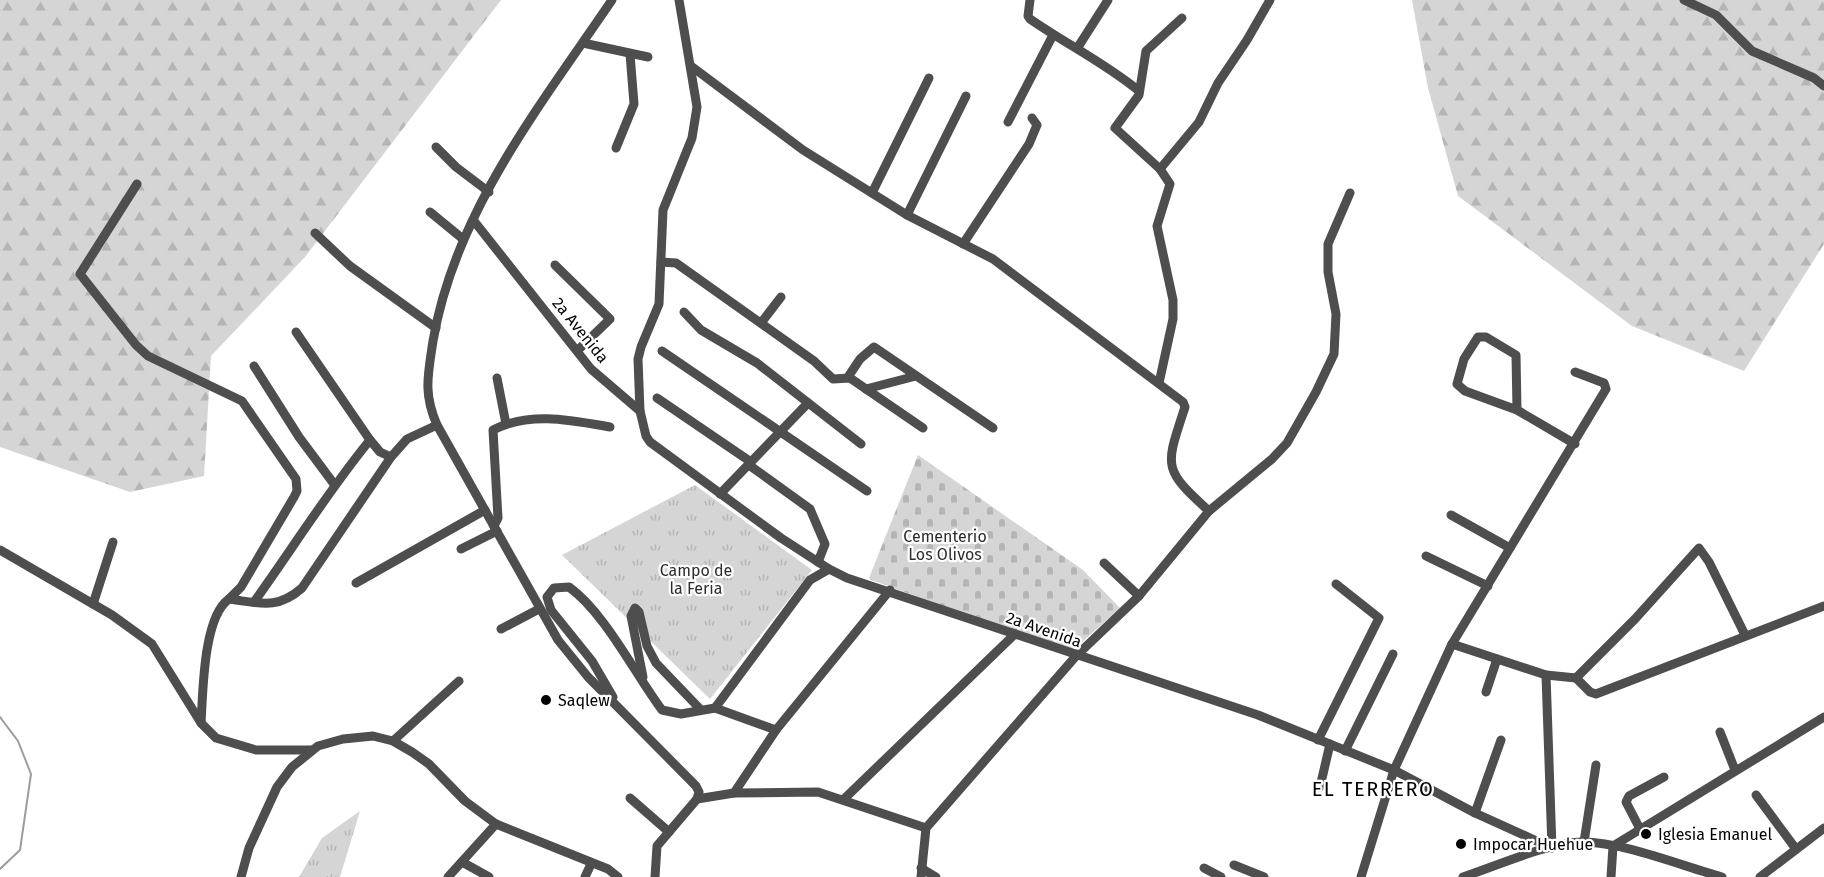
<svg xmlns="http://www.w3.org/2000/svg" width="1824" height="877" viewBox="0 0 1824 877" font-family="'Fira Sans',sans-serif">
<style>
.forest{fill:url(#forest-firs)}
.cemetery{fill:url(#cemetery-stones)}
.park{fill:url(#park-tufts)}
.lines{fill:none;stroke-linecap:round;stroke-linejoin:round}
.stream{stroke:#9c9c9c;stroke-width:2}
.minor{stroke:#4e4e4e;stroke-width:9}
.poi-dot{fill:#000;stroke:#fff;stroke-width:2}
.labels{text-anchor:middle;stroke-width:4.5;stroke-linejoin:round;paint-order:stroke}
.street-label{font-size:16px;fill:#000;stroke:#fff}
.park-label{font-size:16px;fill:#2c2c2c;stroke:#fff}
.poi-label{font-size:16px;fill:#000;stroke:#fff;text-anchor:start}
.quarter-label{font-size:20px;letter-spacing:1.5px;fill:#000;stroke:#fff}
</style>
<defs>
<pattern id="forest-firs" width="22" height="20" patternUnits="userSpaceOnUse" patternTransform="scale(1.5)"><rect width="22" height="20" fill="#d5d5d5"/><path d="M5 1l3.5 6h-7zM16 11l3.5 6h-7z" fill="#b5b5b5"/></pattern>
<pattern id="cemetery-stones" width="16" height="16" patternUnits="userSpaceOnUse" patternTransform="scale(1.5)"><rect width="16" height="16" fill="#d5d5d5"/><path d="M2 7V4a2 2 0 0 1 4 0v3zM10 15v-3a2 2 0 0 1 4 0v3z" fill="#b5b5b5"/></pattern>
<pattern id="park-tufts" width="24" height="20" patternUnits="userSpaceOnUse" patternTransform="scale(1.5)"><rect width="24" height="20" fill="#d5d5d5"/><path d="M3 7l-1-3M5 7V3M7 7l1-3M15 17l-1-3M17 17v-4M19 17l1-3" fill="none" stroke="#b5b5b5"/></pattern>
</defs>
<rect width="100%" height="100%" fill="#fff"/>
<g class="forest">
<polygon points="0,0 501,0 305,257 211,356 204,476 130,492 0,447"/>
<polygon points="1412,0 1824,0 1824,244 1744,371 1632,326 1458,196 1428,88"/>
</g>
<polygon class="cemetery" points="918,455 1083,570 1120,608 1071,652 871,580 869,578"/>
<g class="park">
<polygon points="695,485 812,570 710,699 562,555"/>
<polygon points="360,811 340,877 299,877 322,838"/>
</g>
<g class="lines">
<polyline class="stream" points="0,717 18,741 31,774 20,850 0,869"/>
<g class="minor">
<path d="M612 0C540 106 455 212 433 341 428 375 423 393 437 425L558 640 588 677 696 786 699 792 697 799 657 846 655 877"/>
<polyline points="679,0 697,107 692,138 663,210 659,304 641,347 638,359 640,411 646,436 650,442 781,538 829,569 847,578 1258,715 1394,770 1475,813 1552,848"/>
<path d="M1030 0 1028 16 1030 19C1066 44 1105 63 1139 91"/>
<polyline points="1684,0 1716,15 1752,51 1814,78 1824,86"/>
<polyline points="583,43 648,57"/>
<polyline points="1078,47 1108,0"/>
<path d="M691 66 803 150 907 215 993 259 1183 402 1185 407C1166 466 1161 468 1209 511"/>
<polyline points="1008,122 1053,35"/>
<polyline points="436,147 456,167 489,192"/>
<polyline points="616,148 634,104 630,54"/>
<polyline points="1160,169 1199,122 1218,83 1247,40 1270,0"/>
<polyline points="137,184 80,274 136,345 148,356 242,401 296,479 297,491 294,497 241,587 229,599"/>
<polyline points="872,193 929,78"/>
<polyline points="430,212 463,239"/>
<polyline points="907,215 966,96"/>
<polyline points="474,221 591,369 640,411"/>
<polyline points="315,233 350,266 436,328"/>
<polyline points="963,244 1029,144 1037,125 1032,118"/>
<polyline points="661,262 676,263 814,361 833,379 850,378 923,428"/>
<polyline points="555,265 610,319 578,350"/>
<polyline points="684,312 701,330 757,363 861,444"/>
<polyline points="761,323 781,297"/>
<polyline points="296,332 370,440 380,452 391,457"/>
<polyline points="662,351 867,491"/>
<polyline points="254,366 299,437 334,484"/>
<polyline points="848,377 860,359 874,347 993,428"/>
<polyline points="497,378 506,424"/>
<polyline points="1159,383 1173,319 1173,300 1157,226 1170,184 1160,169 1115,128 1139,95 1146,51 1182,18"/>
<polyline points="866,389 916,376"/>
<polyline points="657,398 751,462"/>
<polyline points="1517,410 1465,391 1457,384 1464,359 1478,337 1486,337 1516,355 1517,410 1575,444"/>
<polyline points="749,465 810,509 825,544 818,562"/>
<polyline points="720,494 808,403"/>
<polyline points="1451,515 1510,548"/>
<path d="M494 526 498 518 493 430C530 411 571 420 610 427"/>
<polyline points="461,549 497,531"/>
<polyline points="0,550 112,615 152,644 201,723 216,738 256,750 312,750"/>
<polyline points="1426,556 1488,586"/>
<polyline points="1104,563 1139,596"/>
<polyline points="356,583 485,510"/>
<path d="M254 602C293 548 328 491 370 440"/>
<polyline points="93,604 113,542"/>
<polyline points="501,629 539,609"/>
<polyline points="1452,644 1546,675 1576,678 1635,619 1699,548 1709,562 1745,635"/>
<polyline points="1546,675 1552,848"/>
<polyline points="643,677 631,616 635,608 639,612 647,646 656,663 701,710"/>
<polyline points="1576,678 1590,692 1596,694 1824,606"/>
<polyline points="1486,692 1497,659"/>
<path d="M613 697 592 661 551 610 547 597 554 588 569 587C605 613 635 674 662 710L681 714 715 708 776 730"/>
<polyline points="715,708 810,580 829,569"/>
<path d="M201 723C203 693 203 617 229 599 260 603 277 610 302 588L391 457 407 439 437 425"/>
<polyline points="1720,732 1735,770"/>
<polyline points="1318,740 1379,618 1336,584"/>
<polyline points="393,741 459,681"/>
<polyline points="1345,751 1393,654"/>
<polyline points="1320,787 1330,744"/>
<polyline points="734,793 776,730 890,590"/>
<polyline points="1756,795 1796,849"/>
<polyline points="630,798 669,832"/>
<polyline points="697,799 734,793 818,792 926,828"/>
<polyline points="844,799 1015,634"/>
<polyline points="1475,813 1501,740"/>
<polyline points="1640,829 1626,802 1629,796 1664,777"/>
<polyline points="1584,842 1596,765"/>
<polyline points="462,862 489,877"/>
<polyline points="1234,865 1264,877"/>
<polyline points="921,868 936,877"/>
<polyline points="1204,868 1221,877"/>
<polyline points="241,877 249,848 277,787 292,767 318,746 343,739 373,736 393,741 412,752 429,764 465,801 496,824 608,869 618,877"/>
<polyline points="448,877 496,824"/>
<polyline points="585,877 591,864"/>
<polyline points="921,877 926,828 1076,656 1139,596 1209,511 1272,459 1287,443 1316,392 1334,354 1336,314 1328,272 1328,244 1350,193"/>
<polyline points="1361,877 1394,770 1452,644 1606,389 1604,383 1575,372"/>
<path d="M1463 877C1496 866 1550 842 1583 842 1623 842 1682 866 1722 877"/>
<polyline points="1611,877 1613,846 1824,717"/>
<polyline points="1760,877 1824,828"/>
</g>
</g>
<g class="poi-dot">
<circle cx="546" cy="700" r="6"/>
<circle cx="1646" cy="834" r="6"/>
<circle cx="1461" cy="844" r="6"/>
</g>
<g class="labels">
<g class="street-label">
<text transform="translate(581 330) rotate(51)" y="6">2a Avenida</text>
<text transform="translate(1044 629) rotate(19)" y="6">2a Avenida</text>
</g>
<g class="park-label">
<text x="945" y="542">Cementerio<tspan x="945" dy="18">Los Olivos</tspan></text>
<text x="696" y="576">Campo de<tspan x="696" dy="18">la Feria</tspan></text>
</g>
<g class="poi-label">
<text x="558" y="706">Saqlew</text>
<text x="1658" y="840">Iglesia Emanuel</text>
<text x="1473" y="850">Impocar Huehue</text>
</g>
<g class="quarter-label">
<text x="1373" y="796">EL TERRERO</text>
</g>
</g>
</svg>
